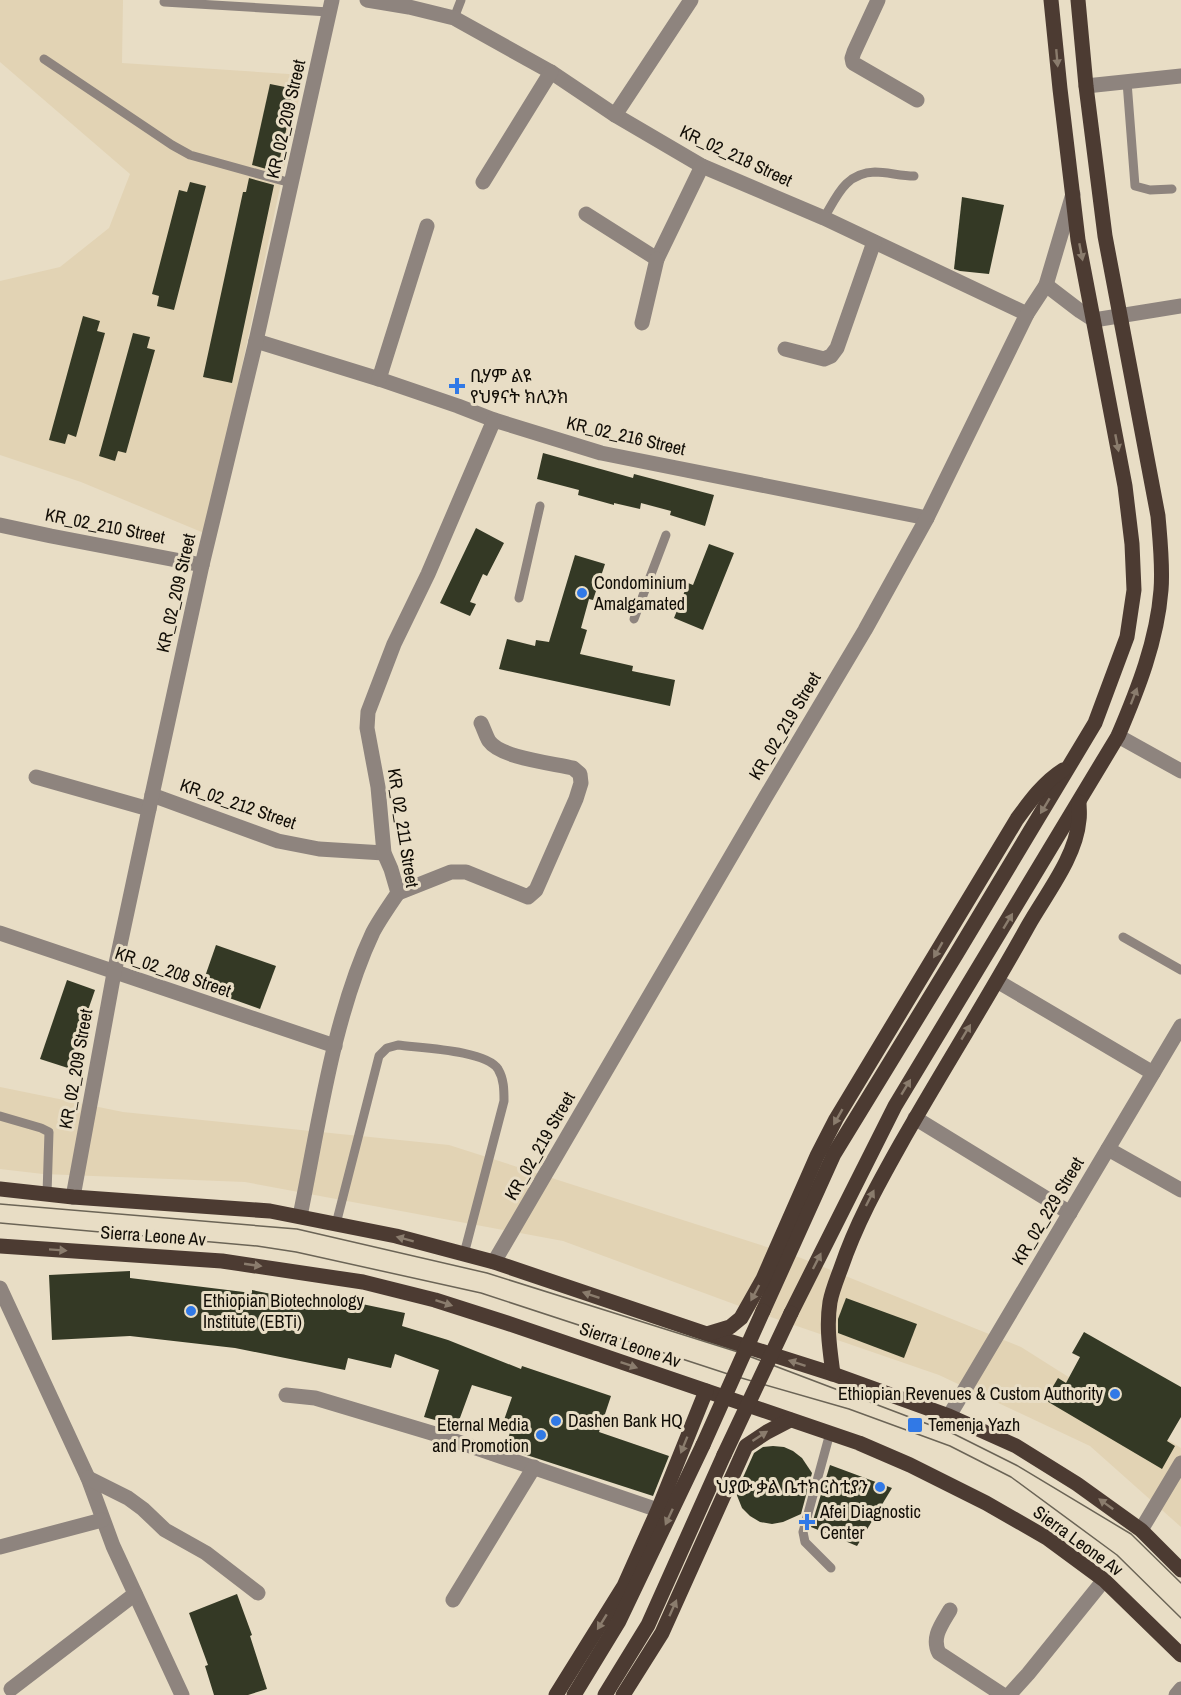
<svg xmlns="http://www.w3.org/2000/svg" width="1181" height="1695" viewBox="0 0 1181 1695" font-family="'Archivo Narrow','Noto Sans Ethiopic',sans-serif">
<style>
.built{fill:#e2d3b4}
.building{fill:#343925}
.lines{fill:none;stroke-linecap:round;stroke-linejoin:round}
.lane{stroke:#8e847e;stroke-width:9}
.street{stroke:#8e847e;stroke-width:15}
.primary{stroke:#4c3b32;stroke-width:15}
.tram{stroke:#6b6456;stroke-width:1.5}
.primary-bridge{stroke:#4c3b32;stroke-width:15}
.oneway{fill:#8a7c6d}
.poi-dot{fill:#3179e6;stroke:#e8ddc5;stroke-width:2}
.labels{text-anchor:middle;stroke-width:6;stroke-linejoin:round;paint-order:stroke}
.street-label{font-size:18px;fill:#110d06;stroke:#e8ddc5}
.poi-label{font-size:18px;fill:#110d06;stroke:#e8ddc5;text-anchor:start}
</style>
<rect width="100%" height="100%" fill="#e8ddc5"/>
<g class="built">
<polygon points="0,0 123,0 122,63 304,75 237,389 204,533 81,482 0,455 0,281 60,267 109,228 130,174 0,62"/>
<polygon points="0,1087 123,1112 449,1145 801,1258 1021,1347 1181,1448 1181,1527 1090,1446 939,1375 742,1307 563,1241 245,1182 43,1174 0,1169"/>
</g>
<g class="building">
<polygon points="270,84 295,89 277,172 252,165"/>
<polygon points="249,178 274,185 232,383 203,377 243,192 246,192"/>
<polygon points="190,182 206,186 174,310 157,306 159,296 152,294 179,190 187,192"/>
<polygon points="962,197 1004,205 989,274 960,271 954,269"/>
<polygon points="83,316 100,321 97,331 105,333 76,437 68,434 65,444 49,440"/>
<polygon points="133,333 150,337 147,348 155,350 126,453 118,451 115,461 99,456"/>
<polygon points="543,453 633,478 634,474 714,495 705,526 670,515 671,511 641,503 640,509 614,503 614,505 578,495 579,490 537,479"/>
<polygon points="476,528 504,543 487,576 483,574 470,602 476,604 470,616 440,603"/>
<polygon points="709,544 734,553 703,630 674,618 688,583 693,585"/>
<polygon points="575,555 605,564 593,600 589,599 581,628 587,630 580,654 633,666 632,671 675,680 670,706 499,669 507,639 535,646 536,640 549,642"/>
<polygon points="216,945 276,966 260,1009 201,988"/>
<polygon points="67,980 95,990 68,1068 40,1059"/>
<polygon points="130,1271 130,1278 252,1293 252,1290 360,1312 362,1304 405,1313 402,1326 448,1340 521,1369 522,1366 611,1396 599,1432 669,1456 653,1496 505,1448 513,1423 504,1420 512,1397 472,1385 457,1426 424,1417 439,1370 395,1354 391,1368 348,1358 345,1370 235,1348 130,1336 52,1340 49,1275"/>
<polygon points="846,1298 917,1324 904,1358 838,1333 838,1319"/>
<polygon points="1084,1332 1181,1387 1181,1417 1167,1441 1175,1446 1162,1469 1045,1400 1058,1378 1066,1383 1080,1357 1072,1353"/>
<polygon points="773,1446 784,1447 793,1451 802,1458 812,1473 801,1514 783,1522 772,1524 760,1522 750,1516 742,1508 736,1493 754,1453 763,1447"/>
<polygon points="830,1465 892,1488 857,1546 811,1527"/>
<polygon points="237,1594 252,1635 250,1636 267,1689 248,1695 214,1695 205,1666 208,1665 189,1613"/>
</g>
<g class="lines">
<g class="lane">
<polyline points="164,2 329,12"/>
<polyline points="454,18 461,0"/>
<polyline points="44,59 172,145 190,155 291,183"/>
<polyline points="1127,82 1135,186 1150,190 1172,189"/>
<path d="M824 218C837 196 845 173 875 172 887 172 901 176 914 176"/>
<polyline points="519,598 540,506"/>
<polyline points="634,619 666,535"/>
<polyline points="1123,937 1181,970"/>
<polyline points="0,1116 41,1128 49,1132 47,1194"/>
<path d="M336 1224 379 1056 387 1048 398 1045C420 1048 486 1050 498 1069 504 1079 504 1090 504 1101L464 1254"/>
<polyline points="830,1433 803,1532 805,1542 831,1568"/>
</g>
<g class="street">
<polyline points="367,0 409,7 454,18 551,72 615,115 702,166 824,218 1027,314"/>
<polyline points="878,0 854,52 852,58 853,63 917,100"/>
<polyline points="1086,86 1181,76"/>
<polyline points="615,115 691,0"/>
<polyline points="483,182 551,72"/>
<polyline points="586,214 657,259 702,166"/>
<polyline points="1046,285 1080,311 1094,320 1181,306"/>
<polyline points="642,323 657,259"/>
<polyline points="256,341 379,379 458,406 494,420 601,453 927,518"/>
<polyline points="785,349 824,359 831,356 837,348 874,242"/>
<polyline points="379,379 427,226"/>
<polyline points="0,525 51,536 202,565"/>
<polyline points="1118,736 1181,771"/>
<polyline points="36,777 149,809"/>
<polyline points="152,795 278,841 319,849 384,853"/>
<path d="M398 893 451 872H466L528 897 536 890 576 799 581 783 580 774 573 768C552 763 501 758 489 741 486 736 484 729 481 723"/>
<polyline points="0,933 335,1046"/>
<polyline points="997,981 1153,1073"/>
<polyline points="915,1118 1070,1213"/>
<polyline points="1108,1149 1181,1190"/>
<polyline points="73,1197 114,973 152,795 202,565 256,341 332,0"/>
<path d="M300 1216C319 1124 333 1017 373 932 380 919 389 906 398 893L391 869 384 853 378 787 367 728 368 712 394 644 428 574 494 420"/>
<polyline points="494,1262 765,798 865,630 927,518 1027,314 1046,285 1073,194"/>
<polyline points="0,1288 88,1478 113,1546 182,1695"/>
<polyline points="286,1395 315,1398 435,1434 658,1510"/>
<polyline points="949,1416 1181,1026"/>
<polyline points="88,1478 128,1498 143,1509 165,1530 206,1553 258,1593"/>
<polyline points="1141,1530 1181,1463"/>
<polyline points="0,1547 102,1520"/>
<polyline points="453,1600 534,1467"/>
<path d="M950 1610C942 1624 931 1637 939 1653L1003 1695"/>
<polyline points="11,1689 135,1594"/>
<polyline points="1009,1695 1028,1674 1104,1580"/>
<polyline points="1176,1695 1181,1689"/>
</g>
<g class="primary">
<polyline points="0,1189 73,1197 270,1211 396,1236 494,1262 707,1334 833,1374 949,1416 1016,1446 1077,1484 1141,1530 1181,1570"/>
<polyline points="0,1246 222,1261 363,1282 435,1300 507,1323 859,1443 910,1465 986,1503 1047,1538 1104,1580 1181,1655"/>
<polyline points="763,1311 834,1154 957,953 1095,723 1127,637 1134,590 1132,544 1125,486 1078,240 1060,89 1051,0"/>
<path d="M791 1313 895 1106 1118 736C1138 689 1157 641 1161 590 1163 566 1160 540 1158 516L1105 236 1086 86 1078 0"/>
<path d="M707 1334 730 1327 741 1318 763 1279 817 1156 836 1119 1017 819C1030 801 1044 782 1063 770"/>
<path d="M833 1374C830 1350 826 1327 830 1302 832 1291 837 1279 841 1268 856 1224 877 1186 900 1145 942 1071 987 1000 1028 926 1046 894 1076 857 1079 820 1080 814 1079 808 1079 802"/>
<polyline points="556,1695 624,1586 658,1510 706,1391"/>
<polyline points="574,1695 619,1621 703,1445"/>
<polyline points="605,1695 648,1625 724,1455"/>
<polyline points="623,1695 662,1633 746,1446 767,1432 790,1420"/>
</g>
<g class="tram">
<polyline points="0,1204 297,1229 487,1273 738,1352 954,1434 1016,1465 1131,1534 1181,1583"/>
<polyline points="0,1223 257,1246 296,1252 481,1293 731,1375 849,1409 950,1446 1011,1477 1117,1555 1181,1618"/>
</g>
<g class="primary-bridge">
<polyline points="703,1445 763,1311"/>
<polyline points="724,1455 791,1313"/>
</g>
</g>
<defs><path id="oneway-solid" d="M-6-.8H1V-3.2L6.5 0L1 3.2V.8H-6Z" transform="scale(1.5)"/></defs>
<g class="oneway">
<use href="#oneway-solid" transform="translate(1057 58) rotate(85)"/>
<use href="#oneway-solid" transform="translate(1081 252) rotate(79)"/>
<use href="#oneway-solid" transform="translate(1117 443) rotate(79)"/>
<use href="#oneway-solid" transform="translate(1134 696) rotate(-69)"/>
<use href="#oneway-solid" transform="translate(1045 806) rotate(121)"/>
<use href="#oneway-solid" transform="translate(1008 921) rotate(-59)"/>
<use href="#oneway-solid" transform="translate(938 950) rotate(120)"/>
<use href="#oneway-solid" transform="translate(966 1032) rotate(-59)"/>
<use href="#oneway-solid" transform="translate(906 1087) rotate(-59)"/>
<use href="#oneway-solid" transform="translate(838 1117) rotate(120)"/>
<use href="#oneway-solid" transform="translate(870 1198) rotate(-63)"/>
<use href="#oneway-solid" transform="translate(405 1239) rotate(-165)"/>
<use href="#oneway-solid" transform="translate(58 1250) rotate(4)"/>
<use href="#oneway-solid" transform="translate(817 1261) rotate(-63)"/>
<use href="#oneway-solid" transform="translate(253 1265) rotate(8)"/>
<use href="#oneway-solid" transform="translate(755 1293) rotate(118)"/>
<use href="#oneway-solid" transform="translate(591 1295) rotate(-161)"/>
<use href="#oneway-solid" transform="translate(444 1303) rotate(18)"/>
<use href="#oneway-solid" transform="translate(797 1363) rotate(-162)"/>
<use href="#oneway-solid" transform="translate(629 1365) rotate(19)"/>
<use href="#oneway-solid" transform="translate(760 1436) rotate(-33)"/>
<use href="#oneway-solid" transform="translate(684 1445) rotate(112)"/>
<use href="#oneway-solid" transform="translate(1106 1504) rotate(-144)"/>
<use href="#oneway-solid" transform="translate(669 1517) rotate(115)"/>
<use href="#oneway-solid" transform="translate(673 1608) rotate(-66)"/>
<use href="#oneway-solid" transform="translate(602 1622) rotate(122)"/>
</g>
<g class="poi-dot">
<path d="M454 377h6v6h6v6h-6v6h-6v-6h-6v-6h6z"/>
<circle cx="582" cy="593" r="6"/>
<circle cx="191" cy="1311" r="6"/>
<circle cx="1115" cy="1394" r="6"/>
<circle cx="556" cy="1421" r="6"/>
<rect x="907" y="1417" width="16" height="16" rx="3"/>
<circle cx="541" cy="1435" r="6"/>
<circle cx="880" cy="1487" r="6"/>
<path d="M804 1513h6v6h6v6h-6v6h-6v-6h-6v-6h6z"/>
</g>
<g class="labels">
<g class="street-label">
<text transform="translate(286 119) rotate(-77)" y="6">KR_02_209 Street</text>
<text transform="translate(736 156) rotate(25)" y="6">KR_02_218 Street</text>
<text transform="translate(626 436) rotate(13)" y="6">KR_02_216 Street</text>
<text transform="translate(105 526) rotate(11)" y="6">KR_02_210 Street</text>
<text transform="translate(176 593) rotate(-77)" y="6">KR_02_209 Street</text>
<text transform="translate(785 726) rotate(-59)" y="6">KR_02_219 Street</text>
<text transform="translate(238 804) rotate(19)" y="6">KR_02_212 Street</text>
<text transform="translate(403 828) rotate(81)" y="6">KR_02_211 Street</text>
<text transform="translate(173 972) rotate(19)" y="6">KR_02_208 Street</text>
<text transform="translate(76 1069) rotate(-80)" y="6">KR_02_209 Street</text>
<text transform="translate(540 1146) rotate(-60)" y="6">KR_02_219 Street</text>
<text transform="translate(1048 1211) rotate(-59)" y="6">KR_02_229 Street</text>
<text transform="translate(153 1236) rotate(4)" y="6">Sierra Leone Av</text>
<text transform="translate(630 1345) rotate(19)" y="6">Sierra Leone Av</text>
<text transform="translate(1078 1541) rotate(36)" y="6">Sierra Leone Av</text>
</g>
<g class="poi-label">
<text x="470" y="382">ቢሃም ልዩ<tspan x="470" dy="21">የህፃናት ክሊንክ</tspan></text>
<text x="594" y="589">Condominium<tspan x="594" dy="21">Amalgamated</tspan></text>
<text x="203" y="1307">Ethiopian Biotechnology<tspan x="203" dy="21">Institute (EBTi)</tspan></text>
<text x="1103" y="1400" text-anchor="end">Ethiopian Revenues &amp; Custom Authority</text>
<text x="568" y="1427">Dashen Bank HQ</text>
<text x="529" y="1431" text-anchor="end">Eternal Media<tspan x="529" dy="21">and Promotion</tspan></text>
<text x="928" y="1431">Temenja Yazh</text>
<text x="868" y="1493" text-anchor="end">ህያው ቃል ቤተክርስቲያን</text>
<text x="820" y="1518">Afei Diagnostic<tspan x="820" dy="21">Center</tspan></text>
</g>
</g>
</svg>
